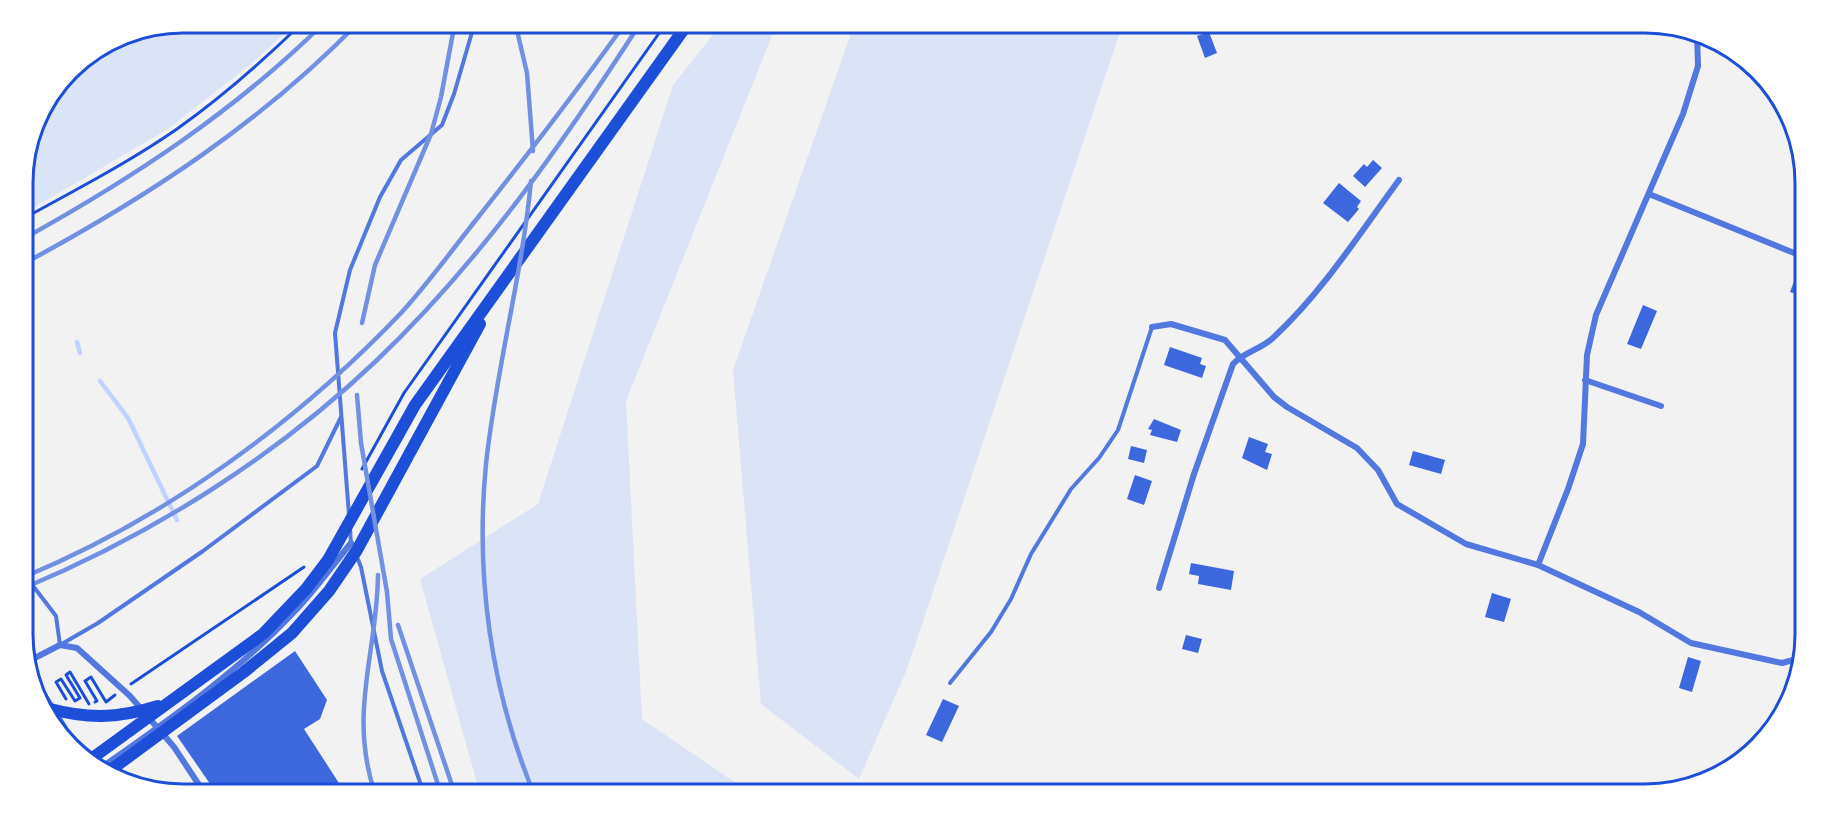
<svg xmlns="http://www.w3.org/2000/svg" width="1828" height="817" viewBox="0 0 1828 817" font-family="Figtree,sans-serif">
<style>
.green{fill:#dbe4f7}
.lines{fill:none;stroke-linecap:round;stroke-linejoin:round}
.stream{stroke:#bfd3fe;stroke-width:4.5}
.building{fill:#3d67dc}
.path{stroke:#1d4ed8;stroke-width:3}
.service{stroke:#5277de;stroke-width:4}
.minor{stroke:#5277de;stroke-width:6}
.primary{stroke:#1d4ed8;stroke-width:12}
.rail{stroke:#7290e2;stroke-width:4.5}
.rim{fill:none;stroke:#1d4ed8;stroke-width:3}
</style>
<rect width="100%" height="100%" fill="#f2f2f2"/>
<g class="green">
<polygon points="723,22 777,23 626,401 642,719 752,794 480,794 420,579 538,504 673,85"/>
<polygon points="855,22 1123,23 907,669 859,779 761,704 733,370"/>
<polygon points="183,23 296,23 251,64 168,129 23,214 23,172 39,112 77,63 122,35"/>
</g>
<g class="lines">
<g class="stream">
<polyline points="77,342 80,353"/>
<polyline points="100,381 128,418 177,520"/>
</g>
</g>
<g class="building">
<polygon points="1209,32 1217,53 1205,58 1197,36"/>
<polygon points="1373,160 1382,168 1365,187 1353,176 1364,164 1367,167"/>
<polygon points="1339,183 1361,201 1357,207 1359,209 1348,222 1323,203"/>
<polygon points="1799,268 1804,270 1805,297 1790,292"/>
<polygon points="1643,305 1657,311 1641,349 1627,344"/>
<polygon points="1170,347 1202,358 1200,364 1206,366 1202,378 1164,365"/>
<polygon points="1154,419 1181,430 1177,442 1150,435 1152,430 1148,429"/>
<polygon points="1249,437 1268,444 1265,452 1272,454 1267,470 1242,458"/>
<polygon points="1131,446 1147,450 1144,463 1128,459"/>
<polygon points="1413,451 1445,460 1441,474 1409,465"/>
<polygon points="1135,475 1152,481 1144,505 1127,499"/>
<polygon points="1191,563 1234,571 1231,590 1198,584 1199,576 1189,574"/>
<polygon points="1492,593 1511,599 1504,622 1485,617"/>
<polygon points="1186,635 1202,639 1198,653 1182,649"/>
<polygon points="295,651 327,700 320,719 304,729 346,794 217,794 177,736"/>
<polygon points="1688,657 1701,661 1692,692 1679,688"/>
<polygon points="943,699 959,706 942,742 926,735"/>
</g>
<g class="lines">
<g class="path">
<path d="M23 219C75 190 128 163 177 129 222 97 264 60 303 22"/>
<polyline points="362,469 404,393 667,22"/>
<polyline points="131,684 304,567"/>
<polyline points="66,699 56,682 61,679 75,701 80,698 66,675 70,672 89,704"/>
<polyline points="95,702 97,701 85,681 91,677 106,702 115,695"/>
</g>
<g class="service">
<polyline points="349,515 335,333 350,270 380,197 401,160 442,125 454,94 475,22"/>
<polyline points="350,528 351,545"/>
<polyline points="357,557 361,567 382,671 424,794"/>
<polyline points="24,574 56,616 60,645 98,623 203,551 317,466 341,417"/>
<polyline points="950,683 991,632 1011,599 1031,554 1071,489 1099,458 1118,430 1152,327"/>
</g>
<g class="minor">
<polyline points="1649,194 1804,257"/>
<polyline points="1152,327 1171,324 1225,340 1274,397 1287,407 1357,448 1378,470 1397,504 1466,544 1538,565 1639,612 1691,643 1782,663 1801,658"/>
<polyline points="1585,380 1661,406"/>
<polyline points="1538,565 1568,489 1583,444 1587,355 1596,315 1683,114 1698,66 1697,33"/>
<path d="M1159 588 1194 474 1233 364C1245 351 1263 349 1275 336 1323 291 1360 233 1399 180"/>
<polyline points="27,662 60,645 77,648 130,696 174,747 205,794"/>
<polyline points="33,677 78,749"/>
<path d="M102 767C169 720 239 671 295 611 315 590 332 566 351 543"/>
</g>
<g class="primary">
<path d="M46 708C88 719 116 719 158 706"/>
<polyline points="91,759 263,634 306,589 328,560 415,405 689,22"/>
<polyline points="108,772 244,672 292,633 329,591 357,550 480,324"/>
</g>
<g class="rail">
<polyline points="515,22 527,73 533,151"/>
<path d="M531 181C522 276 496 369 486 464 475 577 491 690 534 794"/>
<path d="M23 239C133 178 235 111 325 22"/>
<path d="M23 264C146 198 261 123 359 22"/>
<polyline points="362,323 375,265 431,134 441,97 455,22"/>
<polyline points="357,395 361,443 387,592 391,639 441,794"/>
<path d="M24 577C166 518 295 424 401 313 426 286 449 254 472 225 525 158 577 91 626 22"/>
<path d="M24 588C153 534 275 457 376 361 480 262 564 142 641 22"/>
<polyline points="398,625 455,794"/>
<path d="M375 794C348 712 377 655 378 575"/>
</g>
</g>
<path d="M0 0H1828V817H0ZM183 33H1645A150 150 0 0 1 1795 183V634A150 150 0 0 1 1645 784H183A150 150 0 0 1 33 634V183A150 150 0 0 1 183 33Z" fill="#fff" fill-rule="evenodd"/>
<path class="rim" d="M183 33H1645A150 150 0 0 1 1795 183V634A150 150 0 0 1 1645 784H183A150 150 0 0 1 33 634V183A150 150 0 0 1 183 33Z"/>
</svg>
